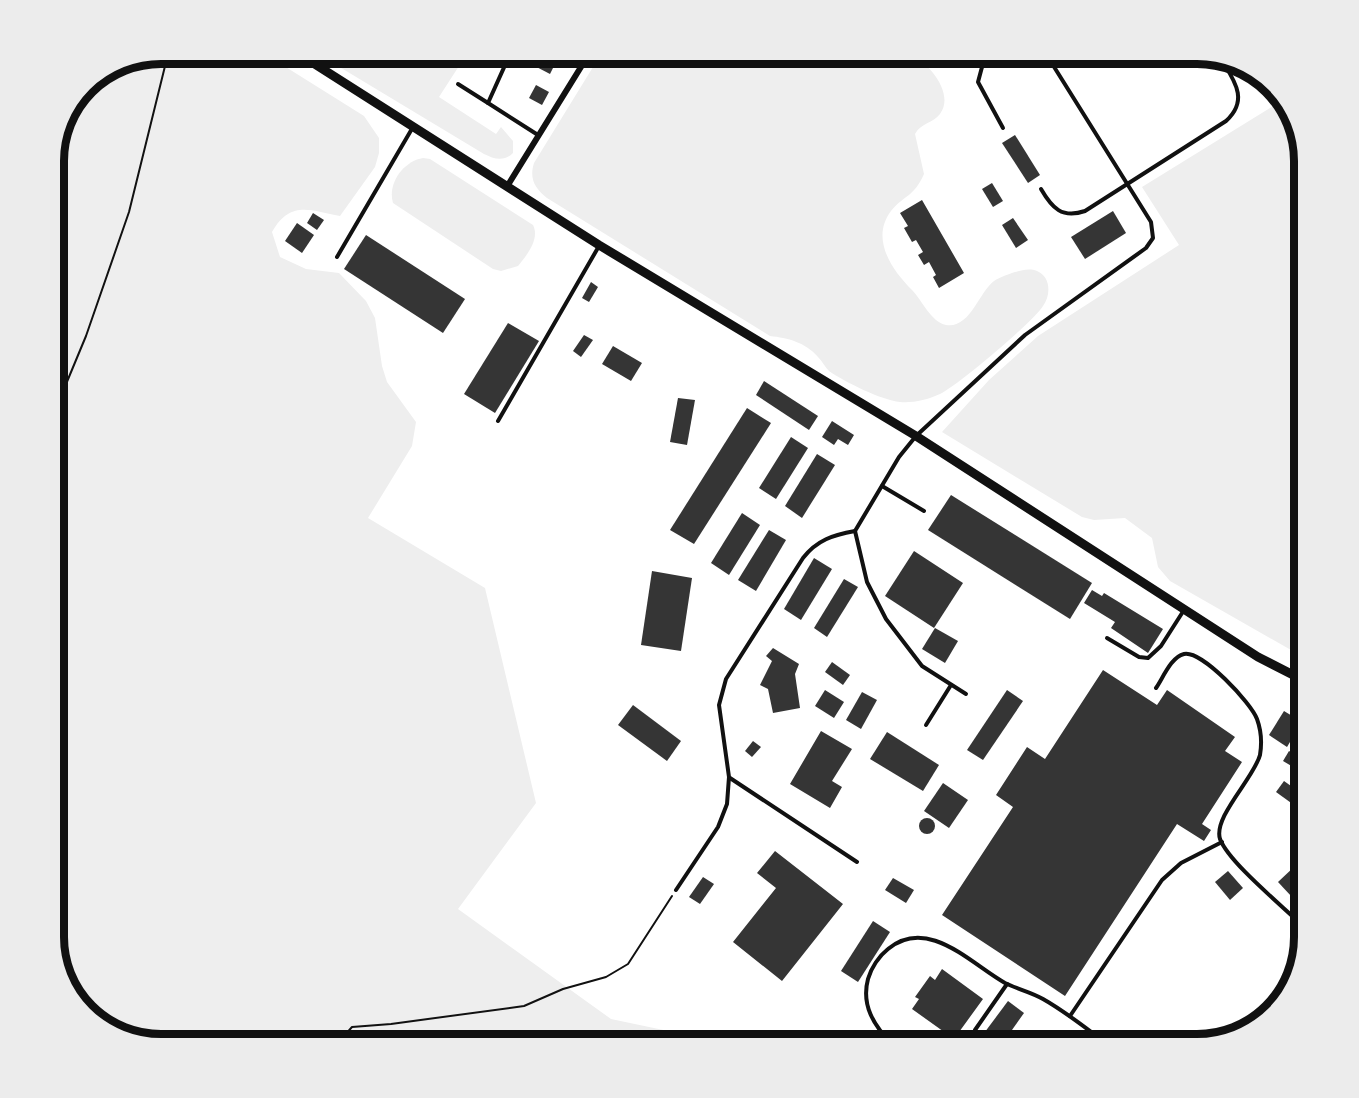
<svg xmlns="http://www.w3.org/2000/svg" width="1359" height="1098" viewBox="0 0 1359 1098" font-family="'Noto Serif',serif">
<style>
.green{fill:#eee}
.building{fill:#353535}
.lines{fill:none;stroke-linecap:round;stroke-linejoin:round}
.path{stroke:#111;stroke-width:2}
.service{stroke:#111;stroke-width:4}
.minor{stroke:#111;stroke-width:6}
.secondary{stroke:#111;stroke-width:9}
.rim{fill:none;stroke:#111;stroke-width:8}
</style>
<rect width="100%" height="100%" fill="#fff"/>
<g class="green">
<path d="M161 54H265L364 116 379 138V153L375 167 340 216C310 210 290 200 272 232L280 257 306 269 339 273 366 301 375 318 382 366 387 382 416 422 412 446 368 518 485 588 536 803 458 909 611 1019 730 1044H161L91 1018 65 984 54 943V154L65 114 90 81Z"/>
<path d="M318 54H441L459 66 439 97 496 134 501 127 513 141V153C504 162 494 159 484 154Z"/>
<path d="M601 54H913C929 65 955 93 940 114 933 123 921 123 915 134L924 174C914 197 904 195 891 211 870 239 892 270 912 290 922 300 931 322 946 325 970 329 979 292 994 281 1000 277 1009 274 1015 272 1022 270 1030 268 1037 271 1051 277 1051 295 1043 306 1033 322 957 386 940 394 927 400 913 403 900 402 881 400 845 382 829 371 825 367 822 361 818 357 805 342 788 338 770 336L547 198C535 188 529 179 534 163Z"/>
<polygon points="1283,100 1294,114 1305,161 1305,658 1170,581 1158,567 1152,538 1125,518 1094,520 1082,517 942,432 989,380 1038,336 1179,245 1142,187"/>
<path d="M423 158 430 159 533 225C540 239 527 255 518 266L501 271 493 269 393 203C387 183 404 161 423 158Z"/>
</g>
<g class="building">
<polygon points="531,54 560,54 550,74 527,62"/>
<polygon points="536,85 549,92 542,105 529,98"/>
<polygon points="1015,135 1040,175 1028,183 1002,143"/>
<polygon points="992,183 1003,201 993,207 982,189"/>
<polygon points="922,200 964,273 939,288 933,277 936,275 929,262 924,265 918,255 923,252 916,240 912,242 904,228 908,226 900,213"/>
<polygon points="1113,211 1126,233 1085,259 1071,237"/>
<polygon points="313,213 324,220 317,230 307,223"/>
<polygon points="1013,218 1028,240 1016,248 1002,225"/>
<polygon points="297,223 314,235 302,253 285,241"/>
<polygon points="366,235 465,299 443,333 344,269"/>
<polygon points="591,282 598,287 589,302 582,298"/>
<polygon points="508,323 539,341 495,413 464,394"/>
<polygon points="584,335 593,340 581,357 573,351"/>
<polygon points="613,346 642,363 631,381 602,364"/>
<polygon points="764,381 818,416 809,430 756,395"/>
<polygon points="678,398 695,400 687,445 670,442"/>
<polygon points="747,408 771,423 694,544 670,530"/>
<polygon points="832,421 854,435 848,445 838,439 834,445 822,437"/>
<polygon points="791,437 808,448 776,499 759,488"/>
<polygon points="817,454 835,465 802,518 785,506"/>
<polygon points="951,495 1092,583 1070,619 928,530"/>
<polygon points="742,513 760,525 729,575 711,563"/>
<polygon points="769,530 786,540 756,591 738,580"/>
<polygon points="914,551 963,583 934,628 885,596"/>
<polygon points="814,558 832,569 801,620 784,609"/>
<polygon points="652,571 692,578 681,651 641,645"/>
<polygon points="844,579 858,587 827,637 814,628"/>
<polygon points="1092,590 1102,596 1104,593 1163,629 1148,653 1111,628 1115,622 1084,603"/>
<polygon points="935,628 958,641 945,663 922,649"/>
<polygon points="773,648 799,664 795,674 800,708 773,713 768,689 760,685 772,661 766,656"/>
<polygon points="832,662 850,675 843,685 825,672"/>
<polygon points="1103,670 1157,705 1167,690 1235,737 1225,751 1242,762 1202,824 1211,830 1204,841 1177,824 1065,996 942,915 1013,807 996,795 1027,747 1045,759"/>
<polygon points="825,690 844,702 834,718 815,706"/>
<polygon points="1007,690 1023,701 983,760 967,750"/>
<polygon points="862,692 877,700 861,729 846,720"/>
<polygon points="633,705 681,741 667,761 618,725"/>
<polygon points="1284,711 1302,722 1287,747 1269,735"/>
<polygon points="821,731 852,749 832,781 842,787 830,808 790,784"/>
<polygon points="887,732 939,765 923,791 870,759"/>
<polygon points="753,741 761,747 752,757 745,751"/>
<polygon points="1289,751 1305,760 1305,774 1283,761"/>
<polygon points="1284,781 1305,796 1305,813 1276,792"/>
<polygon points="943,783 968,800 949,828 924,811"/>
<circle cx="927" cy="826" r="8"/>
<polygon points="775,851 843,904 782,981 733,942 776,888 757,873"/>
<polygon points="1295,866 1305,877 1305,911 1278,882"/>
<polygon points="1228,871 1243,888 1230,900 1215,882"/>
<polygon points="703,877 714,884 700,904 689,897"/>
<polygon points="893,878 914,890 906,903 885,890"/>
<polygon points="873,921 890,932 858,982 841,971"/>
<polygon points="942,969 983,999 954,1039 912,1009 919,999 915,997 930,976 935,980"/>
<polygon points="1008,1001 1024,1013 1002,1044 976,1044"/>
</g>
<g class="lines">
<g class="path">
<polyline points="54,413 86,336 129,212 168,54"/>
<polyline points="337,1044 352,1027 391,1024 524,1006 563,989 606,977 628,964 672,896"/>
</g>
<g class="service">
<polyline points="510,54 488,103 538,135"/>
<polyline points="1001,54 982,67 978,82 1003,128"/>
<polyline points="458,84 488,103"/>
<path d="M1041 189C1052 208 1062 219 1085 211L1226 121C1247 102 1237 84 1224 64"/>
<polyline points="337,257 413,127"/>
<polyline points="498,421 599,246"/>
<polyline points="882,486 924,511"/>
<polyline points="855,531 867,582 886,619 922,666 966,694"/>
<polyline points="1107,638 1139,657 1148,658 1161,646 1184,610"/>
<path d="M1156 688C1163 678 1171 657 1184 654 1202 650 1251 703 1257 719 1261 730 1262 743 1260 755 1254 778 1213 817 1220 839 1229 863 1285 908 1305 928"/>
<polyline points="926,725 951,685"/>
<polyline points="730,778 857,862"/>
<path d="M676 890 718 827 727 804 729 777 719 705 726 679 803 558C817 540 833 535 855 531L899 457 916 436 1025 335 1146 248 1153 238 1151 222 1046 54"/>
<polyline points="1070,1016 1162,880 1181,863 1222,842"/>
<polyline points="975,1030 1007,984"/>
<path d="M892 1044C874 1026 861 1005 868 979 871 968 879 956 888 949 928 916 971 964 1005 983 1017 989 1031 992 1043 999 1066 1012 1086 1028 1107 1044"/>
</g>
<polyline class="minor" points="508,185 589,54"/>
<polyline class="secondary" points="299,54 599,245 916,436 1258,657 1305,681"/>
</g>
<path d="M0 0H1359V1098H0ZM161 64H1197A97 97 0 0 1 1294 161V937A97 97 0 0 1 1197 1034H161A97 97 0 0 1 64 937V161A97 97 0 0 1 161 64Z" fill="#ececec" fill-rule="evenodd"/>
<path class="rim" d="M161 64H1197A97 97 0 0 1 1294 161V937A97 97 0 0 1 1197 1034H161A97 97 0 0 1 64 937V161A97 97 0 0 1 161 64Z"/>
</svg>
